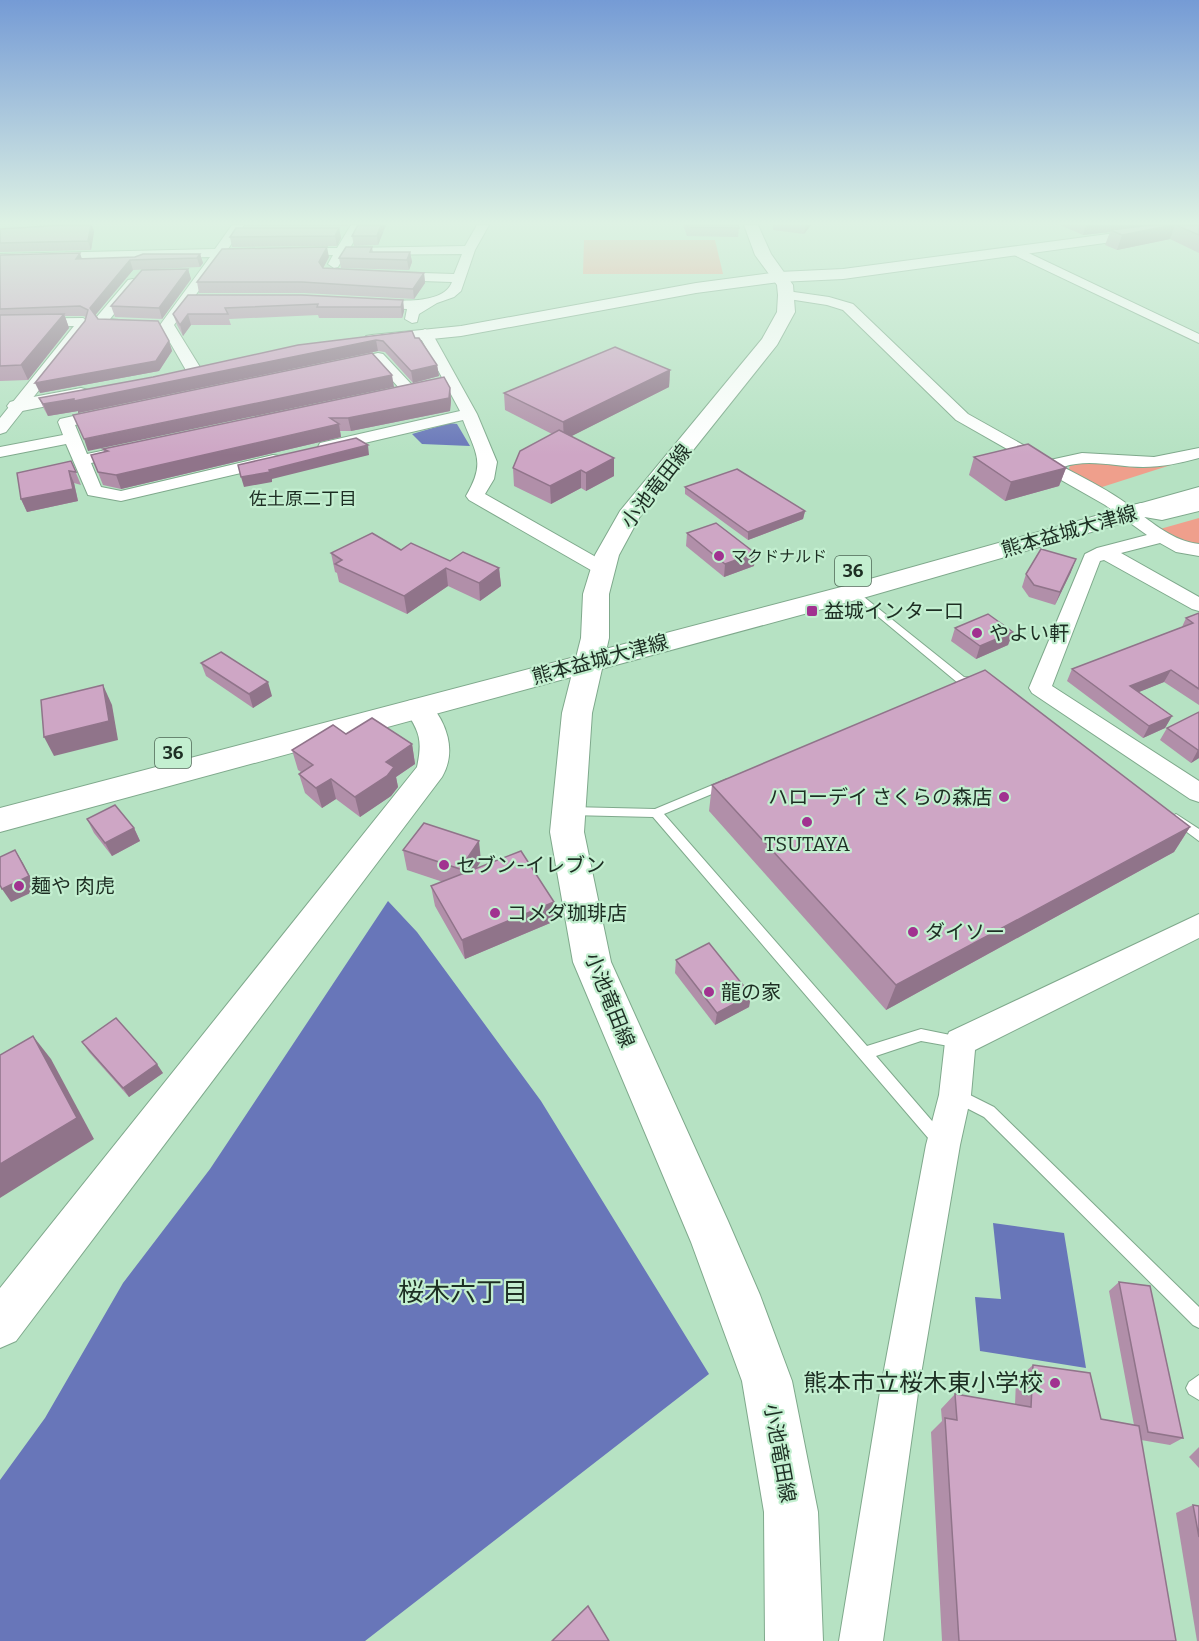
<svg xmlns="http://www.w3.org/2000/svg" width="1199" height="1641" viewBox="0 0 1199 1641" font-family="Bitter,'Noto Sans JP',serif">
<style>
.green{fill:#ef9f8c}
.water{fill:#6876b9}
.lines{fill:none;stroke-linecap:round;stroke-linejoin:round}
.service-casing{stroke:#7fa98c;stroke-width:2}
.minor-casing{stroke:#7fa98c;stroke-width:2}
.tertiary-casing{stroke:#7fa98c;stroke-width:2}
.secondary-casing{stroke:#7fa98c;stroke-width:2}
.primary-casing{stroke:#7fa98c;stroke-width:2}
.motorway-casing{stroke:#7fa98c;stroke-width:2}
.service{fill:#fff;fill-rule:evenodd}
.minor{fill:#fff;fill-rule:evenodd}
.tertiary{fill:#fff;fill-rule:evenodd}
.secondary{fill:#fff;fill-rule:evenodd}
.primary{fill:#fff;fill-rule:evenodd}
.motorway{fill:#fff;fill-rule:evenodd}
.wall{fill:#b18fa9}
.shaded-wall{fill:#90748a}
.building{fill:#cea6c5;stroke:#90748a;stroke-width:1.5}
.poi-dot{fill:#a13290;stroke:#c3efd0;stroke-width:2}
.labels{text-anchor:middle;stroke-width:4.5;stroke-linejoin:round;paint-order:stroke}
.far-poi-label{font-size:16px;fill:#1d2e23;stroke:#c3efd0;text-anchor:start}
.far-neighbourhood-label{font-size:18px;fill:#1d2e23;stroke:#c3efd0}
.shield{fill:#c3efd0;stroke:#4f6857;stroke-width:1.5}
.shield-label{font-size:18px;font-weight:bold;fill:#1d2e23}
.street-label{font-size:20px;fill:#1d2e23;stroke:#c3efd0}
.poi-label{font-size:20px;fill:#1d2e23;stroke:#c3efd0;text-anchor:start}
.near-poi-label{font-size:24px;fill:#1d2e23;stroke:#c3efd0;text-anchor:end}
.near-neighbourhood-label{font-size:26px;fill:#1d2e23;stroke:#c3efd0}
</style>
<rect width="100%" height="100%" fill="#b6e2c3"/>
<g class="green">
<polygon points="584,240 715,240 723,274 583,274"/>
<polygon points="1078,462 1147,467 1174,464 1099,488 1068,473 1070,465"/>
<polygon points="1199,518 1199,545 1187,543 1160,529"/>
</g>
<g class="water">
<polygon points="450,423 457,424 470,446 422,444 412,434"/>
<polygon points="388,901 417,932 541,1101 709,1374 365,1641 0,1641 0,1480 45,1418 123,1283 210,1169"/>
<polygon points="993,1223 1064,1233 1086,1368 980,1351 975,1297 1001,1299"/>
</g>
<g class="lines">
<defs>
<g id="service">
<polygon points="854,589 964,677 980,678 981,680 980,682 958,683 851,594 851,590"/>
<polygon points="727,779 731,780 733,783 731,786 664,814 867,1046 921,1029 965,1038 967,1042 965,1046 960,1048 921,1041 876,1056 945,1136 948,1141 945,1146 940,1148 935,1146 653,817 570,815 564,811 570,807 655,809"/>
<polygon points="1176,814 1199,829 1199,841 1172,821 1170,818"/>
<polygon points="956,1088 994,1107 1199,1307 1199,1328 1193,1325 984,1117 951,1100 948,1095 951,1090"/>
<polygon points="1199,1375 1199,1400 1189,1394 1186,1388 1189,1382"/>
</g>
<g id="minor">
<polygon points="232,225 244,225 228,249 253,249 259,253 253,257 223,257 174,325 203,372 195,377 187,372 160,325 210,257 0,262 0,254 215,249"/>
<path d="M351 225H363L350 248 465 246 477 225H489L475 250 461 291 454 297 437 303 419 314 417 322 412 323 405 319 407 309 368 307 361 303 368 299C389 300 443 307 452 282L391 280 385 276 391 272 454 274 462 254 345 255 338 267 334 268 328 264 333 255 295 256 289 252 295 248H337Z"/>
<polygon points="1016,247 1199,334 1199,343 1012,254 1012,248"/>
<polygon points="133,279 139,283 110,319 136,322 143,326 136,330 102,327 95,319 128,280"/>
<path d="M787 291 829 297 853 304 968 414 1050 460 1082 453 1154 457 1199 448V458C1181 463 1162 467 1143 467 1116 467 1089 458 1063 467 1082 477 1102 487 1120 499 1144 515 1169 541 1199 544V556L1176 552 1160 543 1121 553 1199 597V611L1192 609 1104 560 1100 561 1052 686 1199 781V802L1190 799 1032 693 1029 688 1085 554 1097 548 1147 535 1105 505 956 420 843 310 827 305 782 298 780 295 782 292Z"/>
<polygon points="83,318 90,322 87,329 6,432 0,434 0,418 74,326 0,327 0,319"/>
<path d="M425 329 432 333 477 414 497 462 494 479 485 494 610 565 613 569 610 573H596L469 500 466 496C486 462 476 454 463 420L326 452 320 451 318 447 320 443 460 411 418 333Z"/>
<polygon points="378,353 383,354 413,386 416,389 413,392 403,392 375,362 342,369 335,365 337,362"/>
<polygon points="109,408 115,410 117,413 115,416 75,425 87,454 125,446 133,451 131,455 91,463 101,487 121,491 273,455 279,456 282,460 279,464 121,501 88,495 66,444 0,457 0,447 63,435 58,422 60,419"/>
<polygon points="1199,914 1199,938 975,1050 971,1095 960,1145 919,1386 883,1641 839,1641 881,1386 926,1145 939,1095 945,1042 949,1032"/>
</g>
<g id="tertiary">
<polygon points="1176,225 1199,225 1199,230 843,279 779,282 696,293 461,336 372,345 366,344 363,340 366,336 372,335 461,326 696,283 779,272 843,269"/>
<polygon points="81,388 88,390 91,394 88,398 17,412 10,410 7,406 10,402 17,400"/>
<path d="M418 699 428 701C447 723 457 751 442 777L16 1341 0 1348V1288L417 767C423 739 419 731 404 708L408 701Z"/>
</g>
<polygon id="secondary" points="744,225 758,225 771,254 793,285 795,312 777,345 639,518 619,555 609,594 609,638 592,713 584,832 611,962 728,1221 760,1295 792,1381 818,1512 823,1641 765,1641 764,1512 742,1381 691,1242 573,962 550,832 562,713 581,638 583,594 595,555 620,511 762,339 777,312 778,295 777,285 755,255"/>
<polygon id="primary" points="1199,487 1199,501 863,598 0,832 0,808 845,586"/>
<polygon id="motorway" points="1199,497 1199,511 1162,520 1133,515 1129,510 1133,505 1141,503 1162,506"/>
</defs>
<use href="#service" class="service-casing"/>
<use href="#minor" class="minor-casing"/>
<use href="#tertiary" class="tertiary-casing"/>
<use href="#secondary" class="secondary-casing"/>
<use href="#primary" class="primary-casing"/>
<use href="#motorway" class="motorway-casing"/>
<use href="#service" class="service"/>
<use href="#minor" class="minor"/>
<use href="#tertiary" class="tertiary"/>
<use href="#secondary" class="secondary"/>
<use href="#primary" class="primary"/>
<use href="#motorway" class="motorway"/>
</g>
<g class="wall">
<polygon points="92,225 94,232 91,250 0,252 0,229"/>
<polygon points="245,225 349,225 348,226 246,226"/>
<polygon points="358,225 386,225 378,245 354,246 352,236"/>
<polygon points="683,225 738,225 739,228 738,237 687,236"/>
<polygon points="773,225 811,225 804,234 773,230"/>
<polygon points="1060,225 1199,225 1199,253 1170,239 1117,250 1105,245 1110,232 1083,235"/>
<polygon points="339,228 341,238 337,246 232,247 230,237"/>
<polygon points="372,247 373,252 410,252 412,262 409,270 341,268 339,258"/>
<polygon points="200,254 203,263 200,267 133,270 95,315 98,319 169,341 172,351 159,371 40,393 85,321 86,317 83,316 65,316 69,328 28,380 0,381 0,255 82,259"/>
<polygon points="329,257 323,268 424,273 425,283 414,299 304,293 199,293 197,282"/>
<polygon points="188,269 191,279 162,319 115,317 111,306"/>
<polygon points="188,295 403,300 404,311 402,318 319,318 318,315 229,319 231,325 191,325 183,336 177,325 173,314"/>
<polygon points="412,331 415,338 437,365 439,376 413,383 385,352 378,351 78,413 78,411 48,416 44,409 39,398"/>
<polygon points="670,370 669,387 571,436 614,476 586,491 581,488 551,504 514,486 513,468 552,434 505,410 504,393"/>
<polygon points="450,388 451,401 450,411 351,431 340,431 341,437 121,489 103,485 91,455 104,452 103,449"/>
<polygon points="974,457 1066,468 1059,486 1005,501 969,475"/>
<polygon points="71,461 81,485 74,483 78,501 27,512 21,499"/>
<polygon points="685,487 805,511 803,519 748,540 685,494"/>
<polygon points="687,533 755,553 754,566 724,577 686,546"/>
<polygon points="401,550 450,561 499,568 501,586 480,601 448,586 407,614 339,582 337,573 335,572 331,553"/>
<polygon points="1071,572 1055,605 1029,597 1022,587 1026,574"/>
<polygon points="1199,613 1199,705 1164,682 1139,692 1172,716 1165,728 1143,738 1067,681 1072,669 1182,627 1186,618"/>
<polygon points="955,628 1013,632 1008,645 976,659 951,641"/>
<polygon points="201,663 272,696 253,708 206,676"/>
<polygon points="1199,712 1199,758 1191,763 1160,740 1167,728"/>
<polygon points="346,734 412,744 415,764 396,777 398,787 391,796 360,817 336,799 322,808 305,793 299,774 301,772 298,770 292,750"/>
<polygon points="712,785 1190,827 1174,852 886,1010 709,811"/>
<polygon points="87,819 134,828 140,841 112,856 94,833"/>
<polygon points="403,850 481,861 476,869 554,902 555,921 465,959 435,906 431,886 443,882 407,870"/>
<polygon points="676,960 751,995 749,1007 715,1025 675,973"/>
<polygon points="82,1042 163,1073 129,1097 89,1052"/>
<polygon points="1119,1282 1183,1438 1170,1445 1141,1440 1176,1641 942,1641 931,1432 942,1421 941,1409 955,1394 1015,1405 1016,1380 1033,1365 1101,1419 1134,1425 1109,1291"/>
<polygon points="1199,1447 1199,1468 1189,1457"/>
<polygon points="1193,1505 1199,1506 1199,1641 1197,1641 1176,1513"/>
</g>
<g class="shaded-wall">
<polygon points="91,225 92,225 94,232 91,250 88,241"/>
<polygon points="381,225 386,225 378,245 377,236"/>
<polygon points="806,225 811,225 804,234"/>
<polygon points="1086,225 1173,225 1110,230 1110,232 1083,235"/>
<polygon points="1175,225 1170,239 1117,250 1122,235"/>
<polygon points="339,228 341,238 337,246 335,236"/>
<polygon points="327,247 329,257 321,272 319,262"/>
<polygon points="410,252 412,262 409,270 407,260"/>
<polygon points="80,253 83,262 76,259"/>
<polygon points="200,254 203,263 200,267 197,258"/>
<polygon points="130,260 133,270 93,318 90,308"/>
<polygon points="188,269 191,279 162,319 159,308"/>
<polygon points="424,273 425,283 414,299 413,289"/>
<polygon points="403,300 404,311 402,318 401,307"/>
<polygon points="64,314 69,328 28,380 21,365"/>
<polygon points="188,314 191,325 183,336 180,325"/>
<polygon points="376,340 378,351 78,413 78,411 48,416 43,404"/>
<polygon points="169,341 172,351 159,371 40,393 35,383"/>
<polygon points="437,365 439,376 413,383 411,371"/>
<polygon points="670,370 669,387 564,440 563,422"/>
<polygon points="392,375 394,387 88,451 84,439"/>
<polygon points="450,388 451,401 450,411 351,431 348,418"/>
<polygon points="339,424 341,437 121,489 116,475"/>
<polygon points="368,445 369,455 272,479 272,482 244,487 241,477"/>
<polygon points="614,458 614,476 586,491 586,473"/>
<polygon points="1066,468 1059,486 1005,501 1011,482"/>
<polygon points="581,470 581,488 551,504 550,486"/>
<polygon points="69,471 74,483 78,501 27,512 21,499"/>
<polygon points="805,511 803,519 748,540 748,532"/>
<polygon points="755,553 754,566 724,577 725,564"/>
<polygon points="1076,559 1071,572 1055,605 1060,592"/>
<polygon points="446,568 448,586 407,614 404,596"/>
<polygon points="499,568 501,586 480,601 479,583"/>
<polygon points="1013,632 1008,645 976,659 980,646"/>
<polygon points="1171,670 1164,682 1124,698 1130,686"/>
<polygon points="268,682 272,696 253,708 249,694"/>
<polygon points="103,685 112,705 118,740 54,756 44,737"/>
<polygon points="1172,716 1165,728 1143,738 1149,726"/>
<polygon points="412,744 415,764 396,777 398,787 391,796 360,817 355,797 386,762"/>
<polygon points="1198,750 1199,750 1199,758 1191,763"/>
<polygon points="331,779 336,799 322,808 316,788"/>
<polygon points="1190,827 1174,852 886,1010 896,985"/>
<polygon points="134,828 140,841 112,856 105,843"/>
<polygon points="479,841 481,861 463,889 460,869"/>
<polygon points="15,850 23,863 37,890 11,902 2,889"/>
<polygon points="554,902 555,921 465,959 462,940"/>
<polygon points="751,995 749,1007 715,1025 717,1013"/>
<polygon points="33,1036 51,1059 94,1139 0,1198 0,1164"/>
<polygon points="157,1064 163,1073 129,1097 123,1088"/>
</g>
<g class="building">
<polygon points="64,225 91,225 88,241 0,243 0,229"/>
<polygon points="358,225 381,225 377,236 352,236"/>
<polygon points="687,225 738,225 739,228 688,227"/>
<polygon points="1152,225 1173,225 1122,235 1110,230"/>
<polygon points="1176,225 1199,225 1199,235"/>
<polygon points="236,228 339,228 335,236 230,237"/>
<polygon points="327,247 319,262 323,268 424,273 413,289 302,282 197,282 222,249"/>
<polygon points="346,247 372,247 370,252 410,252 407,260 339,258"/>
<polygon points="80,253 76,259 135,257 143,254 200,254 197,258 130,260 90,308 98,319 158,321 169,341 156,361 35,383 85,321 88,310 80,306 0,309 0,255"/>
<polygon points="188,269 159,308 111,306 142,270"/>
<polygon points="188,295 302,295 403,300 401,307 317,307 318,304 225,308 228,314 188,314 180,325 173,314"/>
<polygon points="64,314 21,365 0,366 0,315"/>
<polygon points="412,331 415,338 419,338 437,365 411,371 383,341 376,340 74,401 74,399 43,404 39,398 153,377 298,345"/>
<polygon points="615,347 670,370 563,422 504,393"/>
<polygon points="372,353 392,375 84,439 73,415"/>
<polygon points="444,377 450,388 449,398 348,418 330,418 339,424 116,475 98,472 91,455 108,451 103,449"/>
<polygon points="559,430 614,458 586,473 581,470 550,486 513,468 520,451"/>
<polygon points="356,438 368,445 269,470 270,472 241,477 238,465"/>
<polygon points="1028,444 1066,468 1011,482 974,457"/>
<polygon points="71,461 76,472 69,471 73,489 21,499 17,473"/>
<polygon points="737,469 805,511 748,532 685,487"/>
<polygon points="716,523 755,553 725,564 687,533"/>
<polygon points="372,533 401,550 411,543 450,561 463,552 499,568 479,583 446,568 404,596 335,564 342,560 331,553"/>
<polygon points="1041,549 1076,559 1060,592 1034,585 1026,574"/>
<polygon points="1199,613 1199,689 1171,670 1130,686 1172,716 1149,726 1072,669 1193,623 1186,618"/>
<polygon points="988,614 1013,632 980,646 955,628"/>
<polygon points="221,652 268,682 249,694 201,663"/>
<polygon points="985,670 1190,827 896,985 712,785"/>
<polygon points="103,685 109,721 44,737 41,700"/>
<polygon points="1199,712 1199,750 1198,750 1167,728"/>
<polygon points="372,718 412,744 386,762 394,767 387,776 355,797 331,779 316,788 299,774 313,765 292,750 333,725 346,734"/>
<polygon points="115,805 134,828 105,843 87,819"/>
<polygon points="424,823 479,841 460,869 403,850"/>
<polygon points="15,850 29,876 2,889 0,885 0,857"/>
<polygon points="521,851 554,902 462,940 431,886"/>
<polygon points="709,943 751,995 717,1013 676,960"/>
<polygon points="116,1018 157,1064 123,1088 82,1042"/>
<polygon points="33,1036 77,1118 0,1164 0,1055"/>
<polygon points="1119,1282 1150,1286 1183,1438 1148,1432"/>
<polygon points="1033,1365 1090,1373 1101,1419 1139,1426 1176,1641 959,1641 945,1418 957,1420 955,1394 1031,1407"/>
<polygon points="1193,1505 1199,1506 1199,1537"/>
<polygon points="588,1606 609,1641 552,1641"/>
</g>
<linearGradient id="sky" x2="0" y2="1"><stop stop-color="#759bd5"/><stop offset="0.49" stop-color="#def2e4"/><stop offset="1" stop-color="#def2e4" stop-opacity="0"/></linearGradient>
<rect width="1199" height="455" fill="url(#sky)"/>
<g class="poi-dot">
<circle cx="719" cy="556" r="6"/>
<rect x="806" y="605" width="12" height="12" rx="3"/>
<circle cx="977" cy="633" r="6"/>
<circle cx="1004" cy="797" r="6"/>
<circle cx="807" cy="822" r="6"/>
<circle cx="444" cy="865" r="6"/>
<circle cx="19" cy="886" r="6"/>
<circle cx="495" cy="913" r="6"/>
<circle cx="913" cy="932" r="6"/>
<circle cx="709" cy="992" r="6"/>
<circle cx="1055" cy="1383" r="6"/>
</g>
<g class="labels">
<g class="far-poi-label">
<text x="731" y="562">マクドナルド</text>
</g>
<g class="far-neighbourhood-label">
<text x="303" y="505">佐土原二丁目</text>
</g>
<g class="shield">
<rect x="835" y="556" width="36" height="30" rx="4.5"/>
<rect x="155" y="738" width="36" height="30" rx="4.5"/>
</g>
<g class="shield-label">
<text x="853" y="577">36</text>
<text x="173" y="759">36</text>
</g>
<g class="street-label">
<text transform="translate(656 486) rotate(-52)" y="7">小池竜田線</text>
<text transform="translate(1069 531) rotate(-16)" y="7">熊本益城大津線</text>
<text transform="translate(600 659) rotate(-15)" y="7">熊本益城大津線</text>
<text transform="translate(610 1000) rotate(68)" y="7">小池竜田線</text>
<text transform="translate(780 1453) rotate(80)" y="7">小池竜田線</text>
</g>
<g class="poi-label">
<text x="824" y="618">益城インター口</text>
<text x="989" y="640">やよい軒</text>
<text x="992" y="804" text-anchor="end">ハローデイ さくらの森店</text>
<text x="807" y="851" text-anchor="middle">TSUTAYA</text>
<text x="456" y="872">セブン-イレブン</text>
<text x="31" y="893">麺や 肉虎</text>
<text x="507" y="920">コメダ珈琲店</text>
<text x="925" y="939">ダイソー</text>
<text x="721" y="999">龍の家</text>
</g>
<g class="near-poi-label">
<text x="1043" y="1391">熊本市立桜木東小学校</text>
</g>
<g class="near-neighbourhood-label">
<text x="463" y="1301">桜木六丁目</text>
</g>
</g>
</svg>
